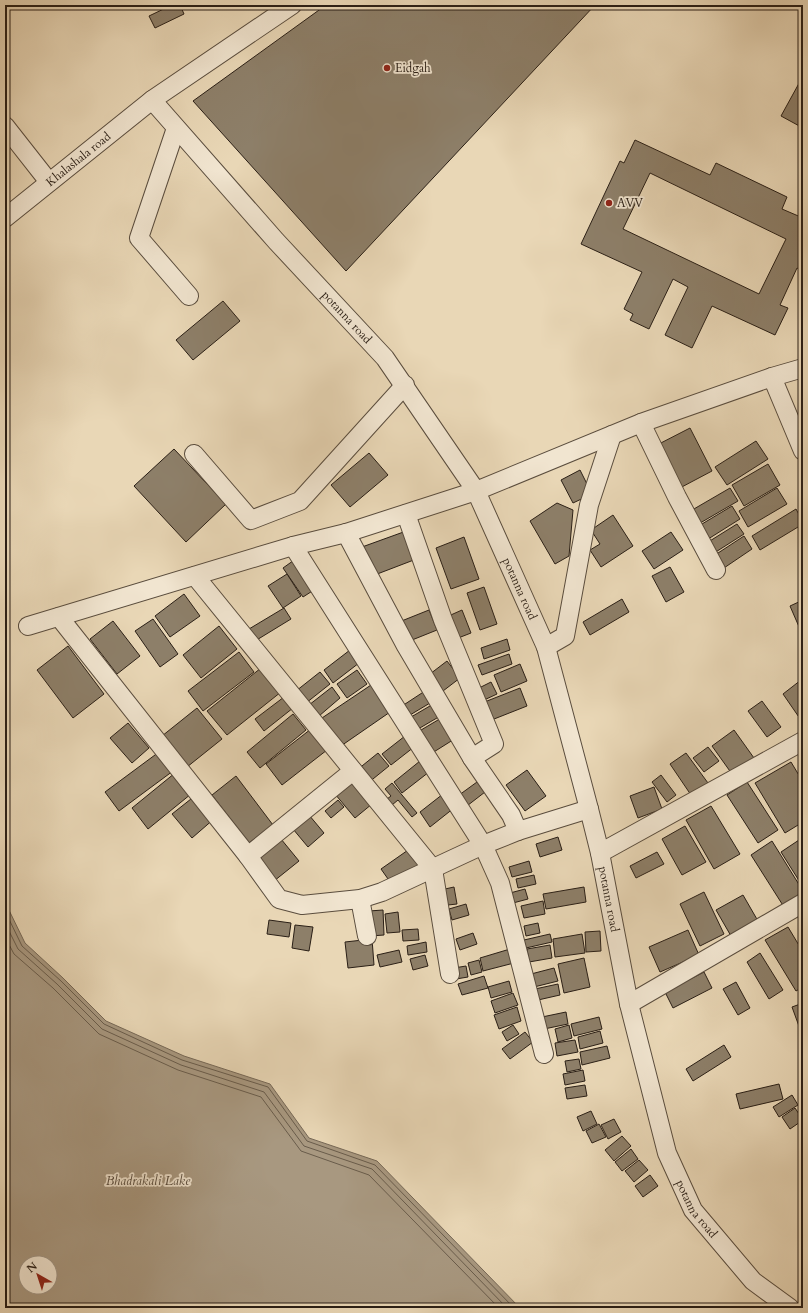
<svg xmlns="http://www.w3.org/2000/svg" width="808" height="1313" viewBox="0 0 808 1313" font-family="Cardo,serif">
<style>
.water{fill:#a89880;stroke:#766856;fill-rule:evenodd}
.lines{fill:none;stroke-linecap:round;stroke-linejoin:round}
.shore{stroke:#695c4b;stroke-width:1}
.building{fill:#8d7f69;stroke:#2a1f16;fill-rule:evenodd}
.minor-casing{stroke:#5a4d3e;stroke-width:20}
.minor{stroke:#f1e5d0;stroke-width:18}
.poi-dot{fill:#8f2418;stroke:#f1e5d0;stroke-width:1.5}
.labels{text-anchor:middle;stroke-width:3.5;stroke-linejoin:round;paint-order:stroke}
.poi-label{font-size:12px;fill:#2a1f16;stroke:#f1e5d0;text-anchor:start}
.street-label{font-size:12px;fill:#2a1f16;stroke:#f1e5d0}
.water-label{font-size:13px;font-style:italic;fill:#56493b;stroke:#f1e5d0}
</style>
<rect width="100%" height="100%" fill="#e9d7b6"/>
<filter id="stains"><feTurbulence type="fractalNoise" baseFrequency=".005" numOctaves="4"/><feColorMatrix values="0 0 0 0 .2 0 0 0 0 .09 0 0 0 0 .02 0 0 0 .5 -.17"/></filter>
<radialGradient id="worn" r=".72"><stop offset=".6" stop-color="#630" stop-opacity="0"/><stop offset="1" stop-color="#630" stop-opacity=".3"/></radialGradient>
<path class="water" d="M5 902 25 943 63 978 106 1021 184 1056 270 1084 309 1138 377 1161 520 1308H5ZM26 1263H50V1287H26Z"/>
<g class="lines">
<g class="shore">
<polyline points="5,911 22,946 61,981 104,1024 182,1060 268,1087 307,1141 375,1165 514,1308"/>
<polyline points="5,923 18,949 57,984 102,1029 181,1065 264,1092 304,1146 372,1169 507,1308"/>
<polyline points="5,937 14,954 53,988 99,1034 178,1070 261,1097 301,1151 369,1175 499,1308"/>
</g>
</g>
<g class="building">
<polygon points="172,5 180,5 184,14 155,28 149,16"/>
<polygon points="326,5 595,5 346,271 193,101"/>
<polygon points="803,76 803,128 781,116"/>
<path d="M635 140 710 175 716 163 787 197 782 209 803 218V271L797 268 780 305 788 308 775 335 712 306 692 348 665 335 688 287 673 279 649 329 630 320 633 314 624 309 642 272 581 244 620 161 624 163ZM650 173 786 239 759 294 623 229Z"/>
<polygon points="223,301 240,321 193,360 176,340"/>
<polygon points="690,428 712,471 678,489 655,446"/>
<polygon points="756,441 768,459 727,485 715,467"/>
<polygon points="174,449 226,504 186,542 134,486"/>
<polygon points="369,453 388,475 350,507 331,485"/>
<polygon points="768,464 780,485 744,506 732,485"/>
<polygon points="580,470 592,494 573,503 561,480"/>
<polygon points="730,488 738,501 695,526 687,513"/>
<polygon points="777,488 787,504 748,527 739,511"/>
<polygon points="557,503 573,510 569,556 555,564 530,521"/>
<polygon points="732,506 740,519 705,541 697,527"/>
<polygon points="796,509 803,522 803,524 760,550 752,536"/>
<polygon points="613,515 633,546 601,567 590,550 600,544 591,530"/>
<polygon points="737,524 744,534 711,555 705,544"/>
<polygon points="409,530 419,558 372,576 362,547"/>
<polygon points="671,532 683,550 654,569 642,551"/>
<polygon points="744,536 752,549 721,570 712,557"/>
<polygon points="464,537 479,579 451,589 436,548"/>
<polygon points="297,558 317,588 303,597 283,568"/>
<polygon points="670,567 684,592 666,602 652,576"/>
<polygon points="287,574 301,596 283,608 268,586"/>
<polygon points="484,587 497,624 480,630 467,593"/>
<polygon points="184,594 200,616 170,637 155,616"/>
<polygon points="622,599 629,612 590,635 583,622"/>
<polygon points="803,600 803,636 790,606"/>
<polygon points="284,608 291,619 255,641 249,629"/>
<polygon points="429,610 437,630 407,642 399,622"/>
<polygon points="462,610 471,633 453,640 444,618"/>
<polygon points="153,619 178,654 160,667 135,631"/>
<polygon points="113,621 140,656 117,674 90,639"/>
<polygon points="219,626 237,649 201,678 183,655"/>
<polygon points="507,639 510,650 484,659 481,648"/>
<polygon points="68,646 104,694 73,718 37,670"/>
<polygon points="350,650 359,663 333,683 324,670"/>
<polygon points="239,652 254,672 203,711 188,691"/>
<polygon points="509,654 512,664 482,675 478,665"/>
<polygon points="447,661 460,678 443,691 430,674"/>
<polygon points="520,664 527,681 501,692 494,675"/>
<polygon points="261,668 281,692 227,735 207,711"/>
<polygon points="357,670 367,684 347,698 337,684"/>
<polygon points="320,672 330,684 306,703 296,691"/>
<polygon points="801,680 803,683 803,723 783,694"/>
<polygon points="491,682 497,694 482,701 477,689"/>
<polygon points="374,683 393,710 338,748 319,720"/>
<polygon points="332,687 340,698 319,716 309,705"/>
<polygon points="520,688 527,706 489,721 482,703"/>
<polygon points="428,689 435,700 405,718 399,708"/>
<polygon points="284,697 293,708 264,731 255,719"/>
<polygon points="762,701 781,727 767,737 748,711"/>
<polygon points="435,703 442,715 413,732 406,720"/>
<polygon points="197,708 222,739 187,767 162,736"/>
<polygon points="293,714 306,730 260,768 247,752"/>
<polygon points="443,717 456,738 429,755 416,733"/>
<polygon points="128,723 149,748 132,763 110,738"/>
<polygon points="311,729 327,750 282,785 266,764"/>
<polygon points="734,730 754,758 732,774 712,746"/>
<polygon points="405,736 414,747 391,765 382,754"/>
<polygon points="708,747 719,761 704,772 693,758"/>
<polygon points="159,752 173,771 119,811 105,792"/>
<polygon points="378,753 389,766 368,783 357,770"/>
<polygon points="686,753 708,783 691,795 670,764"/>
<polygon points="420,761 429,772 402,793 394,782"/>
<polygon points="791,762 803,782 803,822 785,833 755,783"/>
<polygon points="527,770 546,796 525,811 506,785"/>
<polygon points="175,773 191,794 148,829 132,808"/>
<polygon points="661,775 676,795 667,802 652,782"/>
<polygon points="236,776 273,825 249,843 212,795"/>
<polygon points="352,780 372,804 355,818 335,794"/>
<polygon points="477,782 485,792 463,809 455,798"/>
<polygon points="747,782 778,830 758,843 727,795"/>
<polygon points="392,783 417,813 412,817 398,800 392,805 387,799 391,796 385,789"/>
<polygon points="654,787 662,809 638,818 630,796"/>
<polygon points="443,794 454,808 430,827 420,812"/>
<polygon points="196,795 215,818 192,838 172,814"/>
<polygon points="338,800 344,807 331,818 325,811"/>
<polygon points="711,806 740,854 714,869 686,820"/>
<polygon points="309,815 324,833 308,847 293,829"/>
<polygon points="685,826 706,862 682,875 662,839"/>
<polygon points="558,837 562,850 540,857 536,844"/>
<polygon points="802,838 803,840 803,887 781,852"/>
<polygon points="281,839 299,861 274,881 256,858"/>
<polygon points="772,841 803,891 803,895 784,907 751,855"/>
<polygon points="411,848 423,864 393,886 381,869"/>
<polygon points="657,852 664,864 636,878 630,866"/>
<polygon points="529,861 532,872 512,877 509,867"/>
<polygon points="534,875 536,884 518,888 516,879"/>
<polygon points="454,887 457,904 448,905 445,889"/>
<polygon points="584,887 586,902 546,909 543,894"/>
<polygon points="525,889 528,899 513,903 510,893"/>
<polygon points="704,892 724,934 700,946 680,904"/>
<polygon points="743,895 758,921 731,936 716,910"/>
<polygon points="543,901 545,914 524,918 521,906"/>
<polygon points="466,904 469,915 452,920 449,909"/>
<polygon points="383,910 384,935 370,936 369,911"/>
<polygon points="398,912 400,932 387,933 385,914"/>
<polygon points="269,920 291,923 289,937 267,934"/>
<polygon points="538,923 540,933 526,936 524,926"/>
<polygon points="295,925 313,927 309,951 292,948"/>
<polygon points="788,927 803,952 803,987 796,991 765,940"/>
<polygon points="418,929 419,940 403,941 402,930"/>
<polygon points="688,930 699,955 660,972 649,947"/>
<polygon points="600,931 601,951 586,952 585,932"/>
<polygon points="473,933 477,944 460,950 456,939"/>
<polygon points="550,934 552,942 526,948 524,940"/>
<polygon points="582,934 585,953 555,957 553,939"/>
<polygon points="372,939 374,965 348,968 345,942"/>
<polygon points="426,942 427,952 408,955 407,946"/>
<polygon points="550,945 552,958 529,962 527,949"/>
<polygon points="510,949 514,963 483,971 480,958"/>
<polygon points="399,950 402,962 380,967 377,955"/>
<polygon points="760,953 783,990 769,999 747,962"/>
<polygon points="425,955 428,966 413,970 410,959"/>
<polygon points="584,958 590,987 564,993 558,964"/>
<polygon points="479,960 482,972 471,975 468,963"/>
<polygon points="466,966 468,977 456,979 454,968"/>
<polygon points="554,968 558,981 534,987 531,974"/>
<polygon points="704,972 712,988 673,1008 665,992"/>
<polygon points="484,976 488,988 462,995 458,984"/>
<polygon points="509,981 512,992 491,998 488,987"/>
<polygon points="736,982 750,1008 738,1015 723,989"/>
<polygon points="558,984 560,995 538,1000 535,989"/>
<polygon points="513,993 518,1005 495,1013 491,1001"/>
<polygon points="803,1003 803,1027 800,1029 792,1007"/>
<polygon points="517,1007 521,1021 499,1029 494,1015"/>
<polygon points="566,1012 568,1024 544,1029 542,1017"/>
<polygon points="599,1017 602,1029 574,1036 571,1024"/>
<polygon points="513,1025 519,1034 507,1041 502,1032"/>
<polygon points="569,1025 572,1038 558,1042 555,1029"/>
<polygon points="600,1031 603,1043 580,1049 578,1037"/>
<polygon points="525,1032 533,1042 510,1059 502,1049"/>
<polygon points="575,1040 578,1052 557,1056 555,1043"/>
<polygon points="724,1045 731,1057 693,1081 686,1069"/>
<polygon points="607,1046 610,1058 582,1065 580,1052"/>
<polygon points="579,1059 581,1069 567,1072 565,1061"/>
<polygon points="583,1070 585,1081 565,1085 563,1074"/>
<polygon points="779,1084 783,1099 740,1109 736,1094"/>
<polygon points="585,1085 587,1096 567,1099 565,1088"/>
<polygon points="792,1095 798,1105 779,1117 773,1107"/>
<polygon points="795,1108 803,1120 790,1129 782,1117"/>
<polygon points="591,1111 597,1124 583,1131 577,1117"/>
<polygon points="614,1119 621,1132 608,1139 601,1125"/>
<polygon points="599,1124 606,1137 592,1143 586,1131"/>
<polygon points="622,1136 631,1146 614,1161 605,1150"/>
<polygon points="631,1149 638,1159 622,1171 615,1162"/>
<polygon points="639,1160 648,1170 634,1182 625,1171"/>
<polygon points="650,1175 658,1186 643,1197 635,1186"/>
</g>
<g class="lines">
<defs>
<g id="minor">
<path id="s1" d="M292 5 152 100 276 241 385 358 476 491 546 647 589 809 600 853 629 1004 667 1153 693 1210 753 1281 790 1308"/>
<polyline points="5,126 49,182"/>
<polyline points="176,128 139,238 189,296"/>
<path id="s2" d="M5 218 152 100"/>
<polyline points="772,377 803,451"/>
<polyline points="641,423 677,497 716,570"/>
<polyline points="194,454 251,520 300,501 405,385"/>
<polyline points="406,514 443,620 494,744 472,758"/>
<polyline points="346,533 406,646 472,758 511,815 518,831"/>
<polyline points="293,546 483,845 500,883 544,1054"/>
<polyline points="195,576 433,869 450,974"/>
<polyline points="59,617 248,856 279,899 302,905 360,899 382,892 483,845 518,831 589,809"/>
<polyline points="28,626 293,546 346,533 476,491 641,423 772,377 803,368"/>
<polyline points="546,647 565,636 589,505 612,435"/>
<polyline points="600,853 803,741"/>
<polyline points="248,856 353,771"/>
<polyline points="360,899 367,936"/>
<polyline points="629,1004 803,903"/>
</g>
</defs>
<use href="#minor" class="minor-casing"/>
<use href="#minor" class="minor"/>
</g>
<g class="poi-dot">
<circle cx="387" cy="68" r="4"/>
<circle cx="609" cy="203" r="4"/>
</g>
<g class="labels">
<g class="poi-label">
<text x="395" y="72">Eidgah</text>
<text x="617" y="207">AVV</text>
</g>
<g class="street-label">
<text dy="4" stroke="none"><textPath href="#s2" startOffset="94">Khalashala road</textPath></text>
<text dy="4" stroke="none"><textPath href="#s1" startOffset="461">potanna road</textPath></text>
<text dy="4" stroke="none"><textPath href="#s1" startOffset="785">potanna road</textPath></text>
<text dy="4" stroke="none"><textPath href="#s1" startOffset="1109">potanna road</textPath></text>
<text dy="4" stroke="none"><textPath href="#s1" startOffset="1433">potanna road</textPath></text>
</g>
<g class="water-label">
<text x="148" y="1185">Bhadrakali Lake</text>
</g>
</g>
<rect width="808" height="1313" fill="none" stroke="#e9d7b6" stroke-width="20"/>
<rect x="6" y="6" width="796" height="1301" fill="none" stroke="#2a1f16" stroke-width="2"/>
<rect x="10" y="10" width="788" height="1293" fill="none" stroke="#2a1f16"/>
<g transform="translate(38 1275) rotate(321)"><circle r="19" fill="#f1e5d0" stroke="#a19686"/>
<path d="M0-3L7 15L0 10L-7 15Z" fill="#8f2418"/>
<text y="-6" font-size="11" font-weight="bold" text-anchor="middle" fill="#2a1f16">N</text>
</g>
<rect width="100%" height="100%" filter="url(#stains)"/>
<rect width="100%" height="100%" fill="url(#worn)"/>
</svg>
